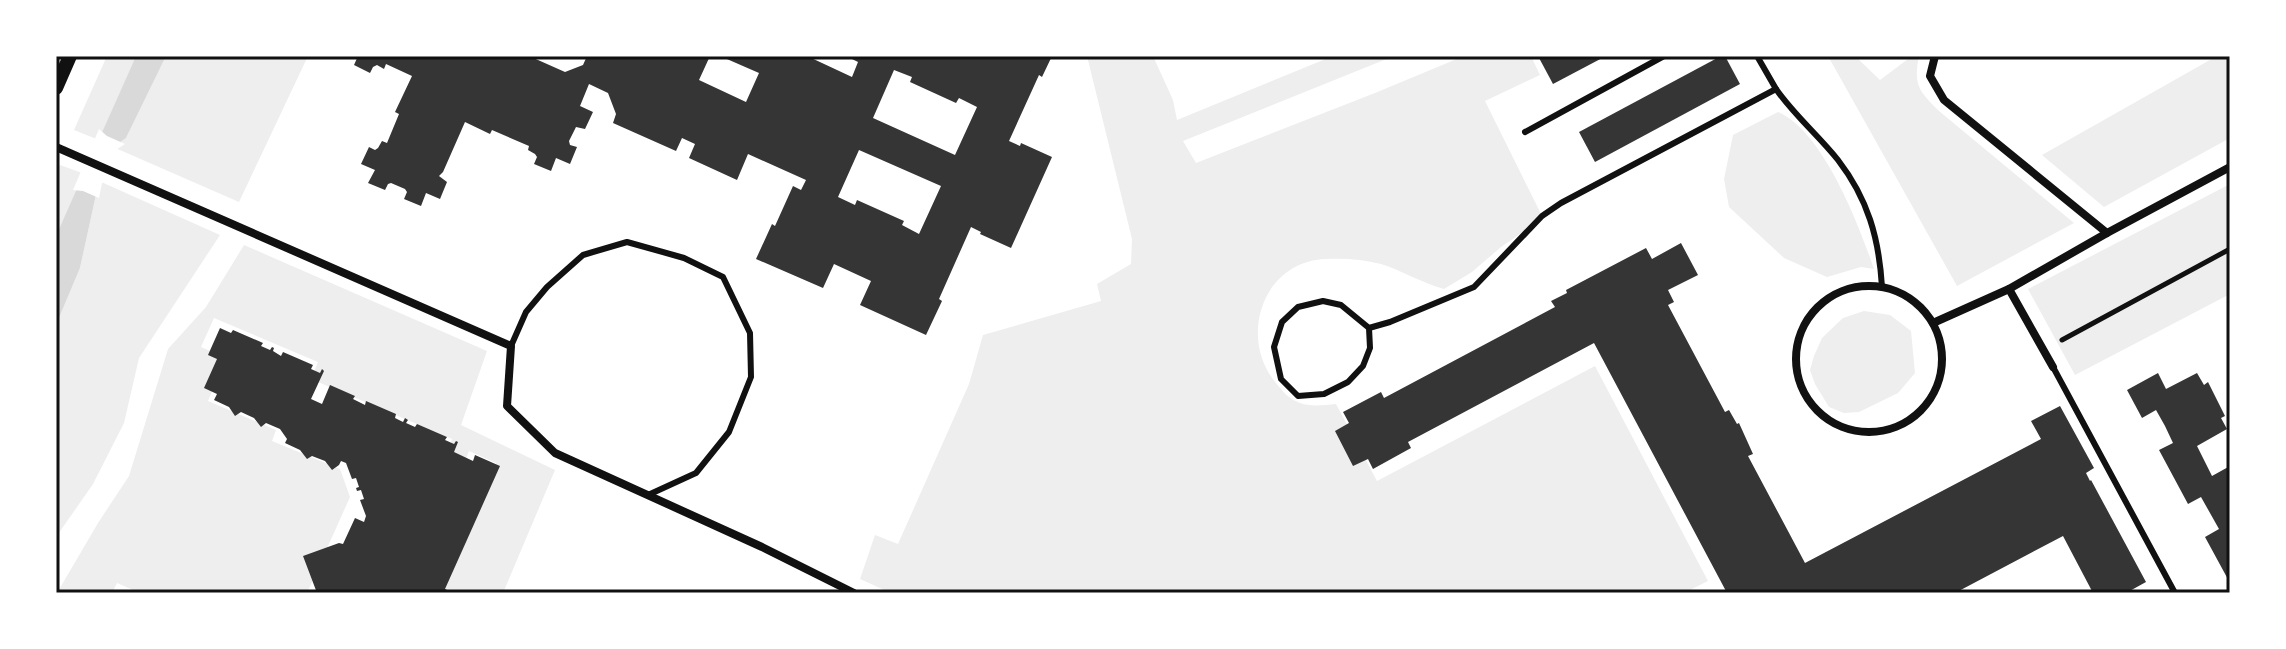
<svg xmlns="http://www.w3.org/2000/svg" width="2286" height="649" viewBox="0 0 2286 649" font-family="Overpass,sans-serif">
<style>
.green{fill:#eee}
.water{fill:#d9d9d9}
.pier{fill:#fff}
.building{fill:#353535;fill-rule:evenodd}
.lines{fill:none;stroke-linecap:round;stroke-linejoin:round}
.path{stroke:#111;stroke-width:5}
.service{stroke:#111;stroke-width:6}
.minor{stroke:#111;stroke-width:8}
.tertiary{stroke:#111;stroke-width:14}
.neatline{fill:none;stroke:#111;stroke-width:3}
</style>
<rect width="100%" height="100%" fill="#fff"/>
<g class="green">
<polygon points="107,56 136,56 99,140 74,130"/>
<polygon points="166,56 308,56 239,202 113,147 126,138"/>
<path d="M1087 56H1153L1173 100 1177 120 1333 56H1394L1183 141 1196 163 1375 93 1464 56H1531L1540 75 1485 101 1543 218 1501 247 1472 272 1444 289C1422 283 1403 271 1381 264 1363 259 1343 258 1325 259 1262 262 1238 338 1276 383 1283 392 1289 399 1300 403 1311 407 1324 405 1336 404L1377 481 1595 366 1708 581 1684 593H891L860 579 875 535 898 544 969 384 983 335 1101 301 1097 284 1131 264 1132 239Z"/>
<path d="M1828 56H1855L1880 80 1912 56H1919C1913 85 1919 91 1939 111L2074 223 1957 286Z"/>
<polygon points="2217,56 2230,56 2230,138 2104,207 2042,155"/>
<path d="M1778 112C1823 131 1859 225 1874 269L1861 267 1827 277 1784 258 1729 207 1724 179 1733 135Z"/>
<polygon points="60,165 85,174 56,236 56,174"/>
<polygon points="99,181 220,235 139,358 124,423 93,484 56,537 56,325 80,268"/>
<polygon points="2230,184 2230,294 2075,375 2028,289"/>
<polygon points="244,245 487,351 461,425 555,470 503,593 450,593 443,590 496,463 469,451 465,461 447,453 452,439 311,379 318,362 214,318 201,347 226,358 208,401 276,430 272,441 340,469 350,497 307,593 140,593 117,583 112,593 57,593 98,523 129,476 168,349 206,307"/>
<polygon points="1864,311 1890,315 1911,331 1915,373 1898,393 1859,412 1844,413 1829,407 1815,384 1810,370 1814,356 1822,338 1843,318"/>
</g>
<polygon class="water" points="136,56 166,56 126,138 113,147 99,181 80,268 56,325 56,236"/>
<polygon class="pier" points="99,129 107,136 125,144 116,150 102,183 99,198 83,191 73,190"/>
<g class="building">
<path d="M358 56H529L565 72 583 65 587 56H710L699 80 746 102 759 73 720 56H807L852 77 858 62 850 58 851 56H1052L1042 77 1039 75 1009 141 1020 146 1021 143 1052 157 1011 248 980 234 981 232 971 227 939 299 942 301 926 335 860 305 871 281 834 264 823 288 756 259 772 224 775 226 793 186 801 190 806 180 748 154 737 180 689 158 695 144 682 138 676 151 613 123 616 114 608 93 589 84 580 106 593 112 585 129 576 127 569 141 570 145 577 147 570 164 556 158 551 171 534 164 537 157 535 154 528 150 529 146 492 130 490 134 465 122 443 172 439 176 447 182 440 199 426 193 421 206 404 199 407 192 405 189 391 183 388 184 385 190 368 183 375 170 361 164 369 147 375 150 378 148 382 141 387 143 399 114 395 112 412 76 386 64 384 69 377 65 373 67 370 73 354 65ZM894 70 912 77 910 82 956 103 959 98 977 107 955 155 873 118ZM859 150 941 186 919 234 902 225 904 221 857 200 855 205 838 197Z"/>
<polygon points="1538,56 1606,56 1553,84"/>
<polygon points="1721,56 1725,56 1740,84 1595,162 1579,132"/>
<polygon points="1681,243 1698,275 1668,290 1674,302 1668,305 1725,412 1729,410 1737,424 1739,423 1753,454 1748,456 1805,563 2041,439 2031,421 2060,406 2094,468 2086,473 2090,481 2091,480 2146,582 2126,593 2093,593 2063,536 1955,593 1727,593 1594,343 1408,442 1411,448 1373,469 1368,459 1353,466 1335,431 1349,423 1343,412 1381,392 1384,398 1555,307 1551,301 1567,293 1566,290 1646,248 1652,259"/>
<polygon points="220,328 231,333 233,330 263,343 261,346 270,350 272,347 274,348 273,351 281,356 283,352 313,365 311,369 320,373 322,369 324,371 311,399 322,404 330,385 355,396 353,399 365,405 366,401 396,414 395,418 403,422 405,418 408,420 406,423 415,427 417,424 447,437 445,440 454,444 456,441 458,442 454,452 473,461 475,455 500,466 445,589 454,593 317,593 303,556 339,543 343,544 355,518 364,522 366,516 360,500 364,499 361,490 357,491 356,488 359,487 356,478 352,479 346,463 341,461 339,465 332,470 325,461 312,456 307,459 300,450 285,443 287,439 280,429 266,423 261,427 254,418 241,412 235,416 229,407 214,400 217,394 204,388 217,359 208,355"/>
<polygon points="2158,373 2166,389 2197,373 2204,385 2208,382 2225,416 2221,418 2227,429 2197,446 2212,476 2230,466 2230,583 2205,537 2219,529 2201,497 2188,504 2159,450 2173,443 2165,426 2156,410 2142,418 2127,390"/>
</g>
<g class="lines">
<polyline class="path" points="2062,340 2230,249"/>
<g class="service">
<polyline points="1757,56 1776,89"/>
<polyline points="1525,132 1664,56"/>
<path d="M1369 328 1370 348 1363 366 1348 382 1324 394 1298 396 1281 379 1274 347 1282 322 1298 307 1323 301 1341 305 1369 328 1390 322 1474 287 1542 216 1561 203 1776 89C1794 115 1818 135 1838 160 1868 199 1879 238 1882 287"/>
<polyline points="511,346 526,312 547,287 583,255 627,242 684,258 723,277 750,333 751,377 729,432 696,473 648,495"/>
<polyline points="2053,367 2175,593"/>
</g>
<g class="minor">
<polyline points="1935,56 1930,76 1944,100 2107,233"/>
<polyline points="56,147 511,346 507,406 555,453 762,547 854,593"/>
<circle cx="1869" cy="359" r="73"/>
<polyline points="2009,289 2053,367"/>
<polyline points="1933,323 2009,289 2107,233 2230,167"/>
</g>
<polyline class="tertiary" points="56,88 70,56"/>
</g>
<rect width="2286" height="649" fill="none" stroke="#ffffff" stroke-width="116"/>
<rect x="58" y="58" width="2170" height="533" class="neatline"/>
</svg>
